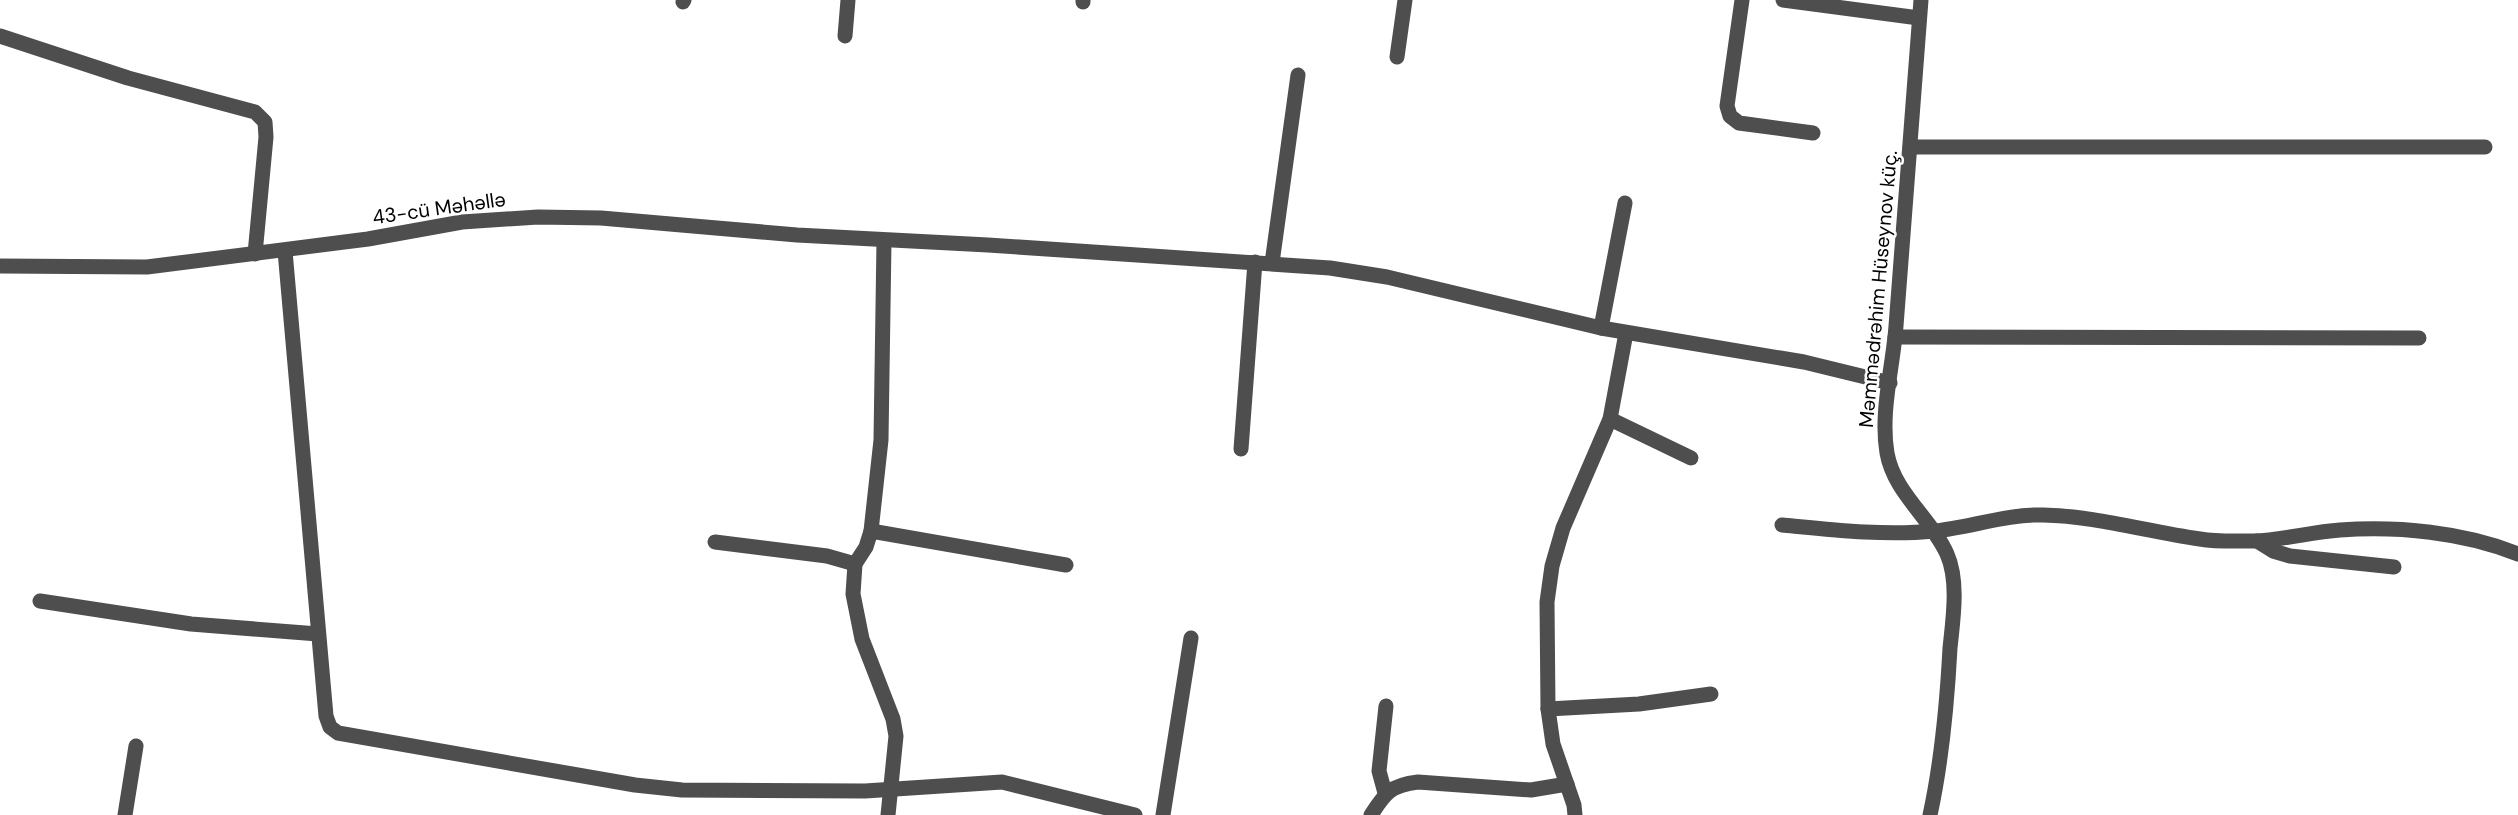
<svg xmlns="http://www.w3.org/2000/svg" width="2518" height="815" viewBox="0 0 2518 815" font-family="'DM Sans',sans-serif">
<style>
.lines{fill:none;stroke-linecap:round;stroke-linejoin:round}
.minor{stroke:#4e4e4e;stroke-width:15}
.labels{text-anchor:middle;stroke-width:5;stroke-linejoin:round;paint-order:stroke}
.street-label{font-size:20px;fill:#000;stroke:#fff}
</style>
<rect width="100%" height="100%" fill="#fff"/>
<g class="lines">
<g class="minor">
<polyline points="1742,0 1727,106 1730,116 1739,123 1813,133"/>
<polyline points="1783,0 1919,18"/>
<path d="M1921 0C1913 109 1905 218 1896 326 1893 367 1880 412 1887 453 1894 493 1931 518 1947 554 1959 581 1953 619 1950 648 1947 705 1942 760 1930 815"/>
<polyline points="683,2 684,0"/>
<polyline points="1083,2 1083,0"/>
<polyline points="0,36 128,78 255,112 265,122 266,137 255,254"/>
<polyline points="845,36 848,0"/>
<polyline points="1397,57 1405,0"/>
<polyline points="1910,147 2485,147"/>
<polyline points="884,241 881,440 871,531 866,547 855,564 853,594 862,639 893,719 896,736 888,815"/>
<polyline points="285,251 326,716 330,727 338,733 635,785 682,790 865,791 1002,782 1135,815"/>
<polyline points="1272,263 1298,75"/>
<polyline points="0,266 147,267 368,239 462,222 538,217 601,218 797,235 988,245 1330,268 1387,277 1601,328 1804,362 1890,383"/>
<polyline points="1601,328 1625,203"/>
<polyline points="1895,337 2419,338"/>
<polyline points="1610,419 1691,458"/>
<polyline points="1241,449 1255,262"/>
<path d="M1782 525C1833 530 1884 536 1935 531 1971 527 2007 514 2043 515 2096 516 2148 532 2200 539 2217 542 2236 541 2254 541 2283 540 2311 532 2340 530 2398 526 2463 532 2518 554"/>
<polyline points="871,531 1066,565"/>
<polyline points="2257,541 2273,551 2290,556 2394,567"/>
<polyline points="715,542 827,556 855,564"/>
<polyline points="40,601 191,624 318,634"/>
<polyline points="1548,709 1639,704 1711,694"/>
<polyline points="1385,793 1379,771 1386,706"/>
<polyline points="125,815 136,746"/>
<polyline points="1163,815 1191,638"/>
<path d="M1371 815C1385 793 1391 785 1418 782L1531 790 1567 784"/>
<polyline points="1575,815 1574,805 1553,744 1548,709 1547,602 1552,566 1563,528 1610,419 1626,333"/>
</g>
</g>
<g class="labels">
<g class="street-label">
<text transform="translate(439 208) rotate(-8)" y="7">43-cü Məhəllə</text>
<text transform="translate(1878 289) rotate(-85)" y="7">Məmmədrəhim Hüseynov küç.</text>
</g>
</g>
</svg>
